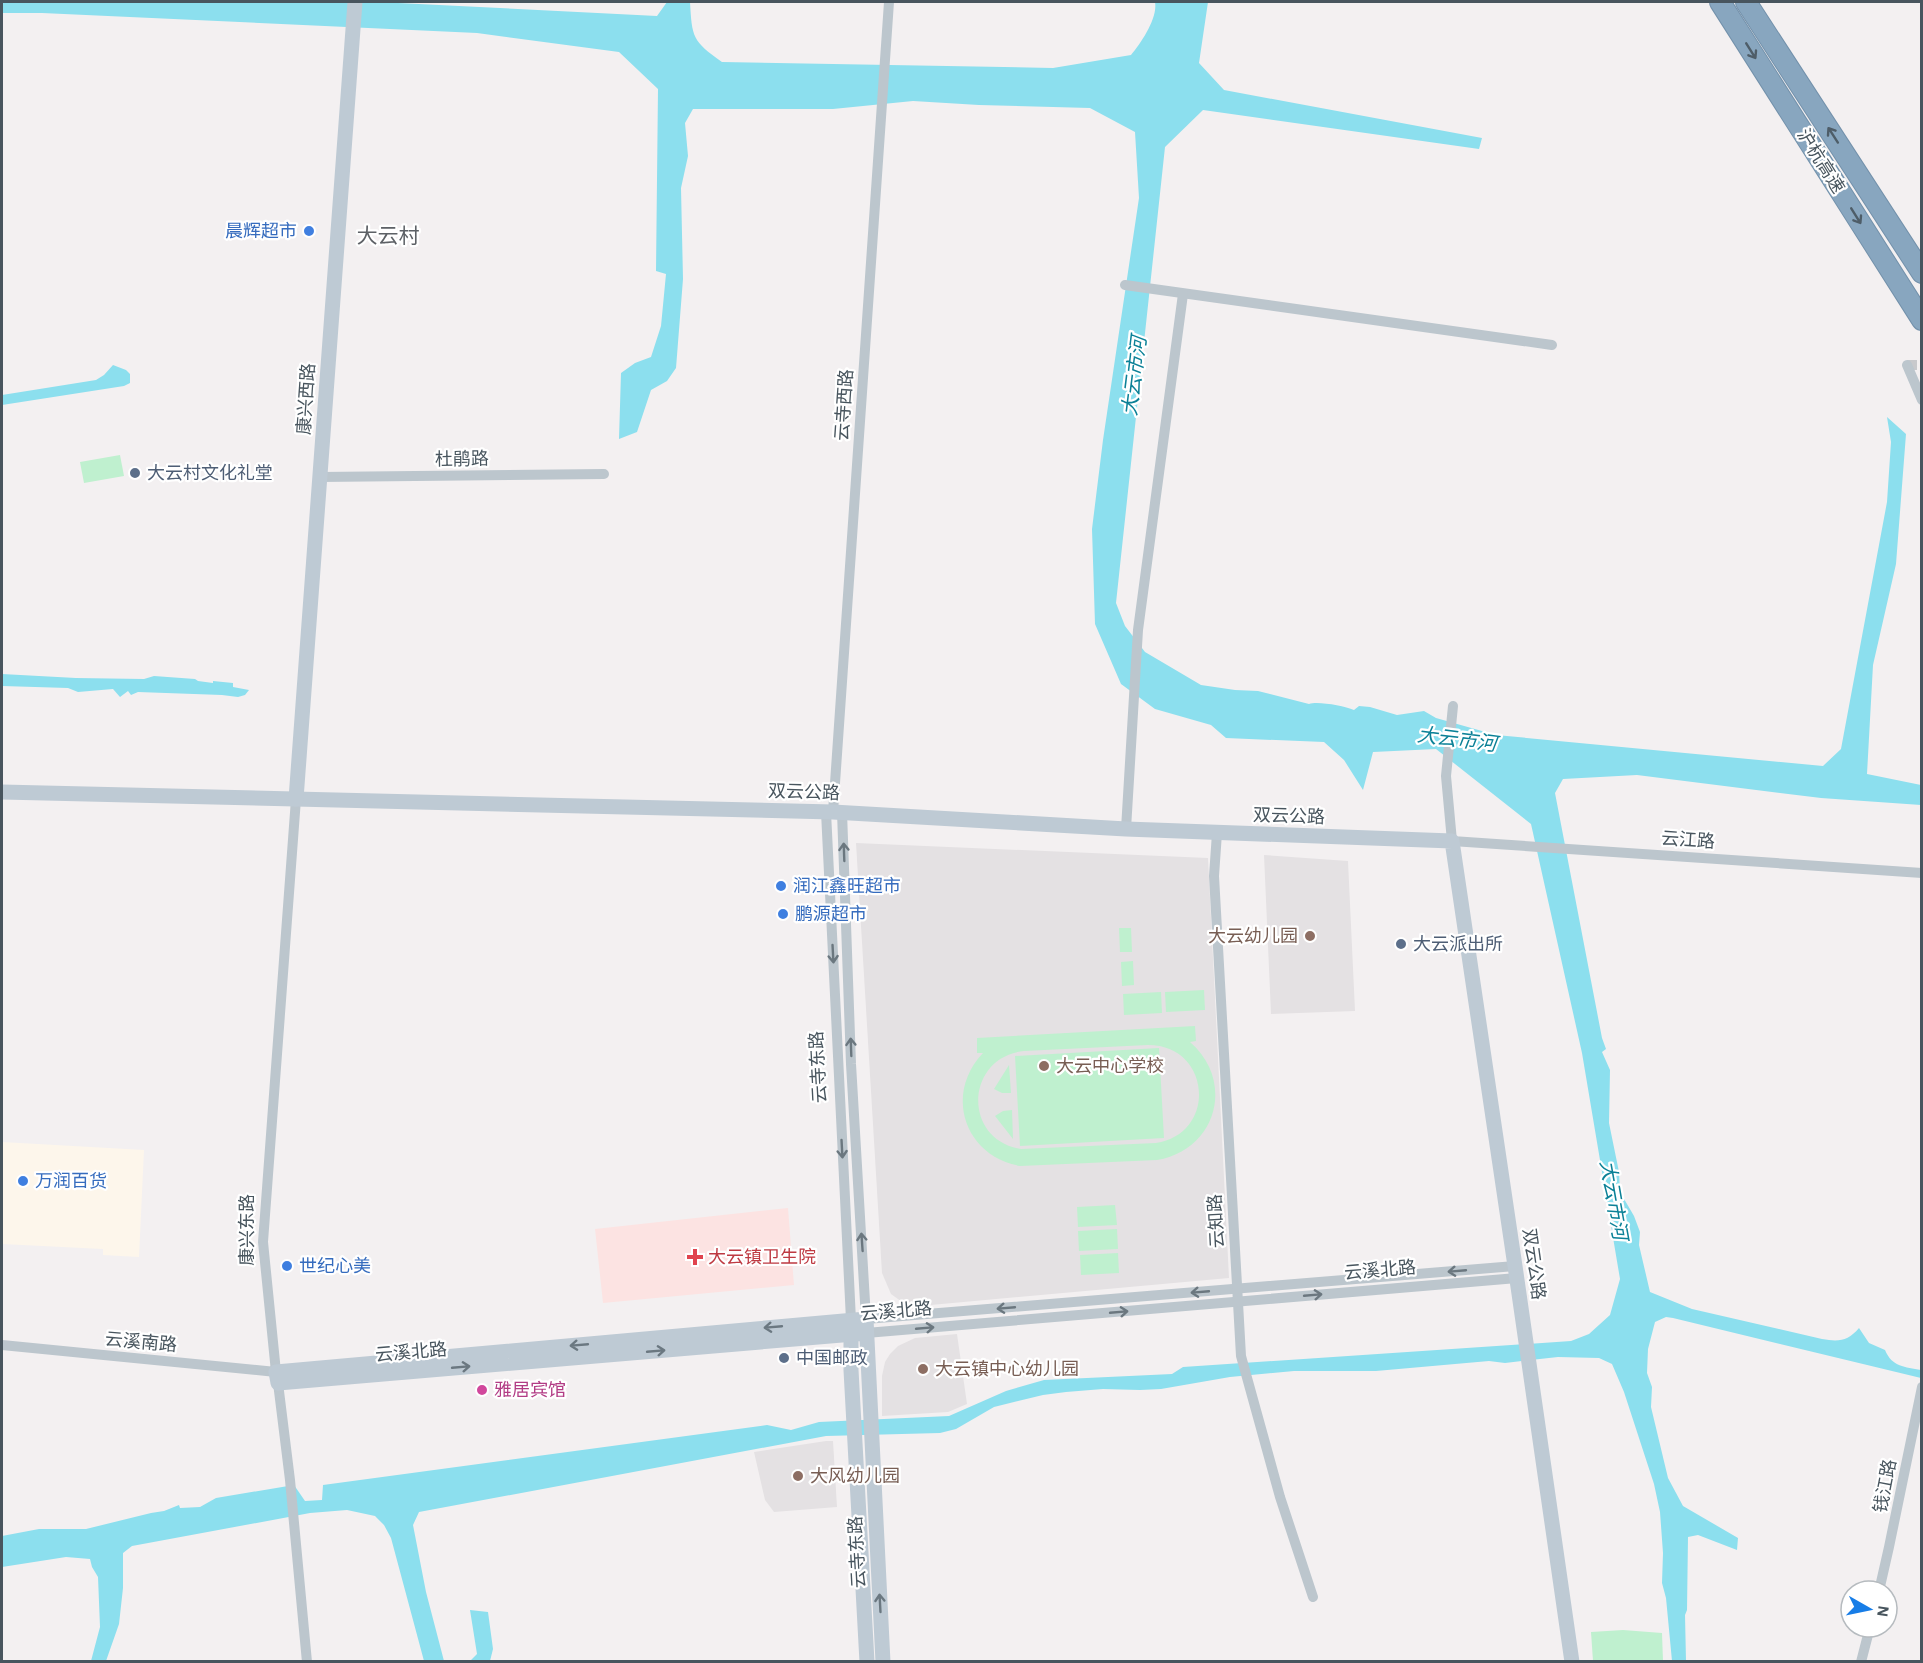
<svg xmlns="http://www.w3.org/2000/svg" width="1923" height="1663" viewBox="0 0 1923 1663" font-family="'Alegreya Sans','Noto Sans SC',sans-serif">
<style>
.commercial{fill:#fdf6eb}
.education{fill:#e4e1e3}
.medical{fill:#fce3e2}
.green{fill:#bff0cf;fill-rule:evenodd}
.water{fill:#8cdfee}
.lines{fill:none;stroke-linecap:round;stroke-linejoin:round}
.street-tunnel{stroke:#c8c9cc;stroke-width:10;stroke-dasharray:10 5;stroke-linecap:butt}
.highway-casing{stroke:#7391ab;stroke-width:22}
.street{stroke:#bcc6cd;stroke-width:10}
.secondary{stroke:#becad4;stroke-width:15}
.highway{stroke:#88a6bf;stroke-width:20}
.oneway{stroke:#4e5d68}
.oneway2{stroke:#6b777f}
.oneway3{stroke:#6b7881}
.shop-dot{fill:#3f7fe0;stroke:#fff;stroke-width:2}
.service-dot{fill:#5c6f8a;stroke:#fff;stroke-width:2}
.education-dot{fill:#8d6e63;stroke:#fff;stroke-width:2}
.health-dot{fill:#e0444e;stroke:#fff;stroke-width:2}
.hotel-dot{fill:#d1479c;stroke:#fff;stroke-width:2}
.labels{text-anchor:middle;stroke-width:4.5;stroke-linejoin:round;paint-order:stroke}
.street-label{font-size:18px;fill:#48555e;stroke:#fff}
.shop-label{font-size:18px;fill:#366cbe;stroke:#fff;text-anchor:start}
.service-label{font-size:18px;fill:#4e5e75;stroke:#fff;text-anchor:start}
.education-label{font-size:18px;fill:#785e54;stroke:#fff;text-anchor:start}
.health-label{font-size:18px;fill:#be3a42;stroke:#fff;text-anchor:start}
.hotel-label{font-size:18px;fill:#b23c85;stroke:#fff;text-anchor:start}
.water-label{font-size:20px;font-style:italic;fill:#0b8197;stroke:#fff}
.quarter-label{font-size:21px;fill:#5d6166;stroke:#fff}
</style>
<rect width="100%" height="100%" fill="#f3f0f1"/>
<polygon class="commercial" points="2,1142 144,1150 139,1257 103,1255 103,1249 2,1244"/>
<g class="education">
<polygon points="856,843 1208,858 1229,1278 909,1307 891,1294 882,1273"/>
<polygon points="1264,855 1348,861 1355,1011 1271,1014"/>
<polygon points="957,1334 967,1404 948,1412 882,1416 882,1376 885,1362 890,1354 898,1346 915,1338"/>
<polygon points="826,1441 833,1441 837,1507 774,1512 765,1500 754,1452"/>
</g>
<polygon class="medical" points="788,1208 794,1285 603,1303 595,1229"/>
<g class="green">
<polygon points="120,455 124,476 84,483 80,462"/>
<polygon points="1119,928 1131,928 1132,952 1120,952"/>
<polygon points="1133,961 1134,985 1122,986 1121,962"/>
<polygon points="1204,990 1205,1010 1166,1012 1165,992"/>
<polygon points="1161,992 1162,1013 1124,1015 1123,994"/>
<path d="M1195 1026 1196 1041 1190 1042C1236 1082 1216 1150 1157 1160L1020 1166C964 1156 944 1094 983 1053H977V1038ZM1148 1045C1211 1045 1218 1133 1156 1143L1021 1149C962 1140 965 1057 1024 1051Z"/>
<polygon points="1159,1048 1164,1138 1020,1146 1015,1056"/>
<polygon points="1009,1065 1011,1093 1002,1093 994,1089"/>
<polygon points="1012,1110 1013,1139 995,1116 1003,1111"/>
<polygon points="1115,1205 1117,1225 1078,1227 1077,1207"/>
<polygon points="1117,1229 1118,1249 1079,1251 1078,1231"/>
<polygon points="1118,1253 1119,1273 1081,1275 1080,1255"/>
<polygon points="1623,1630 1662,1633 1663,1661 1593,1661 1591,1632"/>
</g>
<g class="water">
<path d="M2 2H378L657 16 667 2H690C692 37 692 41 722 62L1053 68 1131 55C1141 43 1158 18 1155 2H1208L1199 63 1224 90 1482 138 1479 149 1203 110 1165 147 1116 603 1125 626 1145 652 1201 685 1235 690 1258 691 1309 704C1318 701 1344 706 1354 710L1359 706 1370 707 1397 715 1424 711 1436 718 1496 735 1823 766 1841 749 1887 502 1891 442 1887 417 1906 434 1896 564 1873 665 1867 774 1921 785V805L1821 798 1637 775 1563 779 1555 793 1602 1038 1606 1049 1602 1052 1610 1070 1609 1123 1619 1172 1620 1192 1634 1216 1640 1232 1639 1245 1650 1292 1692 1309 1822 1339C1839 1342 1848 1341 1859 1328L1869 1343 1885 1350C1892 1367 1905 1367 1921 1370V1378L1673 1318 1666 1317 1655 1322 1648 1349 1647 1373 1652 1387 1651 1407 1668 1478 1683 1506 1738 1538 1737 1550 1698 1535 1688 1537 1687 1610 1685 1615 1686 1661H1672L1666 1598 1662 1583 1663 1553 1660 1512 1654 1484 1624 1392 1612 1364 1599 1358 1558 1357 1505 1363 1489 1361 1376 1371H1294L1230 1377 1161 1389 1140 1390 1103 1389 1066 1392 1043 1395 994 1407 956 1429 940 1433 826 1436 419 1512 413 1525 426 1592 444 1661H424L391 1538 384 1525 375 1516 347 1510 310 1513 132 1546 123 1553V1588L119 1624 106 1661H91L100 1627 98 1577 92 1567 90 1559 66 1557 2 1567V1536L39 1529H86L151 1513 164 1511 179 1505 180 1508 200 1507 216 1498 294 1485 305 1501 322 1500 323 1485 767 1425 791 1430 819 1422 949 1416 1006 1391 1044 1380 1172 1374 1183 1367 1571 1341 1589 1334 1610 1315 1620 1279 1582 1053 1531 824 1436 749 1373 752 1363 790 1344 760 1324 742 1226 738 1211 725 1155 709 1121 684 1095 624 1092 529 1103 440 1139 198 1135 132 1090 108 979 105 913 101 833 109H693L685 123 688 156 681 188 683 279 676 368 667 381 651 390 637 432 619 439 621 373 635 363 651 357 661 326 666 274 656 271 658 89 619 52 477 33 42 13H2Z"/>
<polygon points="113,365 126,370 130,374 130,383 124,386 2,405 2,395 96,380 104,375"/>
<polygon points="2,674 76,678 144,679 154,676 195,679 198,681 213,683 213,681 233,683 233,687 249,690 245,695 238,697 222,695 138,692 131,695 128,691 120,697 113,689 78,692 68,688 2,686"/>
<polygon points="470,1610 488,1612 493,1649 490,1661 470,1661 477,1654"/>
</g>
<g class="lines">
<polyline class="street-tunnel" points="1907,365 1922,365"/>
<defs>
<g id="highway">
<polyline points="1720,2 1922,320"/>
<polyline points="1746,2 1922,273"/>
</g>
</defs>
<use href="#highway" class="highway-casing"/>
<g class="street">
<polyline points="1125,285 1552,345"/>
<polyline points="1907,365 1922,400"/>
<polyline points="320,477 604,474"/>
<polyline points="1453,706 1446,776 1452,841 1922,873"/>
<polyline points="826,812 851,1320"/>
<polyline points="833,812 889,2"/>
<polyline points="842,812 851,1064 866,1319 1515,1266"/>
<polyline points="1126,829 1138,630 1183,294"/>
<polyline points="1217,833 1214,876 1241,1356 1280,1497 1313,1597"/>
<polyline points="866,1333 1517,1278"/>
<polyline points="2,1345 276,1372 263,1242 296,799"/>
<polyline points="278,1383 290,1480 307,1662"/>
<polyline points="1879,1591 1889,1547 1922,1387"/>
<polyline points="1861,1662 1870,1627"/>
</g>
<g class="secondary">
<polyline points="2,792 833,812 1126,829 1452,841 1515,1266 1572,1662"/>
<polyline points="296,799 355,2"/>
<polyline points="851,1326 851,1370 867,1662"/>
<polyline points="866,1333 278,1383 276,1372 866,1319 883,1662"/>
</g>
<use href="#highway" class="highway"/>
</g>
<defs><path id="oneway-shaft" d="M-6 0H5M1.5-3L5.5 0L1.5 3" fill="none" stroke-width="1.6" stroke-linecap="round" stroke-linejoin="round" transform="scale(1.5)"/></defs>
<g class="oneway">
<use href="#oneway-shaft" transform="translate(1751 51) rotate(58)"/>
<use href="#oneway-shaft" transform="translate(1833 135) rotate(-123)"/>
<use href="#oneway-shaft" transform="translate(1856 216) rotate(58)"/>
</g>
<g class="oneway2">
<use href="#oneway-shaft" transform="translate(844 852) rotate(-92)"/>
<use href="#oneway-shaft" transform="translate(833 954) rotate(87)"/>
<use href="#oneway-shaft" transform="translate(851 1047) rotate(-92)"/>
<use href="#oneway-shaft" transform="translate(842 1149) rotate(87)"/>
<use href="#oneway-shaft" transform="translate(862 1242) rotate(-94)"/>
<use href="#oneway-shaft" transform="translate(1457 1271) rotate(175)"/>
<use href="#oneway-shaft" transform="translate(1200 1292) rotate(175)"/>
<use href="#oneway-shaft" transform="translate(1313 1295) rotate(-5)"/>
<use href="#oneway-shaft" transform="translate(1006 1308) rotate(175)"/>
<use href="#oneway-shaft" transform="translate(1119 1312) rotate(-5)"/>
<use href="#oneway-shaft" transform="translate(925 1328) rotate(-5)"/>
</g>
<g class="oneway3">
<use href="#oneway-shaft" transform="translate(773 1327) rotate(175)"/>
<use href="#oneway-shaft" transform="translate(579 1345) rotate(175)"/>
<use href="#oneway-shaft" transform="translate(656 1351) rotate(-5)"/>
<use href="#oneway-shaft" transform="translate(461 1367) rotate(-5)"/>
<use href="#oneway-shaft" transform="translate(880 1603) rotate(-93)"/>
</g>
<g class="shop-dot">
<circle cx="309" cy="231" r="6"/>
<circle cx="781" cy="886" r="6"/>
<circle cx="783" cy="914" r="6"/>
<circle cx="23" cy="1181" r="6"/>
<circle cx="287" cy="1266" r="6"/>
</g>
<g class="service-dot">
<circle cx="135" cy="473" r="6"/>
<circle cx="1401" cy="944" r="6"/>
<circle cx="784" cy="1358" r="6"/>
</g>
<g class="education-dot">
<circle cx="1310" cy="936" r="6"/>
<circle cx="1044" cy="1066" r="6"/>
<circle cx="923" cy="1369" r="6"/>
<circle cx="798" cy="1476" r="6"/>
</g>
<path class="health-dot" d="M692 1248h6v6h6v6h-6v6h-6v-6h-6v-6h6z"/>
<circle class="hotel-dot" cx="482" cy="1390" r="6"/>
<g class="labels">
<g class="street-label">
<text transform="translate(1821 161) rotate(58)" y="6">沪杭高速</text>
<text transform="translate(306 399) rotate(-86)" y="6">康兴西路</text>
<text transform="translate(844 405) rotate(-86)" y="6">云寺西路</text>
<text transform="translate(462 459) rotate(-1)" y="6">杜鹃路</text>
<text transform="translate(804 792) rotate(2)" y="6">双云公路</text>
<text transform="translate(1289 816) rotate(2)" y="6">双云公路</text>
<text transform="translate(1688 840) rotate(4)" y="6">云江路</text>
<text transform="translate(818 1067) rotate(-93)" y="6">云寺东路</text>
<text transform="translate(1216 1221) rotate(-93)" y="6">云知路</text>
<text transform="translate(247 1230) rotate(-90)" y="6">康兴东路</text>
<text transform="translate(1534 1264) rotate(82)" y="6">双云公路</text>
<text transform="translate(1380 1270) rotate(-5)" y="6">云溪北路</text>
<text transform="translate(896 1311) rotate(-5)" y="6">云溪北路</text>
<text transform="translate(141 1342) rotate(5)" y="6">云溪南路</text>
<text transform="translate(411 1352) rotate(-5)" y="6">云溪北路</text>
<text transform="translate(1885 1486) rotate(-79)" y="6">钱江路</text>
<text transform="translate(857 1552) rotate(-93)" y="6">云寺东路</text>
</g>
<g class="shop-label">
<text x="297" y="237" text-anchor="end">晨辉超市</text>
<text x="793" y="892">润江鑫旺超市</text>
<text x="795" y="920">鹏源超市</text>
<text x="35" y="1187">万润百货</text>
<text x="299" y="1272">世纪心美</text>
</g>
<g class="service-label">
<text x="147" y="479">大云村文化礼堂</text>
<text x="1413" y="950">大云派出所</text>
<text x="796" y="1364">中国邮政</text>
</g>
<g class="education-label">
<text x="1298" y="942" text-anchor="end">大云幼儿园</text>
<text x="1056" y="1072">大云中心学校</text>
<text x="935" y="1375">大云镇中心幼儿园</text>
<text x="810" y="1482">大风幼儿园</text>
</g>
<g class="health-label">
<text x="708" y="1263">大云镇卫生院</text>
</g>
<g class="hotel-label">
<text x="494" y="1396">雅居宾馆</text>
</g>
<g class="water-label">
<text transform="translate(1134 376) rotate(-83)" y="7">大云市河</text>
<text transform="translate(1457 739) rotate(7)" y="7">大云市河</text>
<text transform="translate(1614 1200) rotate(80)" y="7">大云市河</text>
</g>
<g class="quarter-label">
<text x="388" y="243">大云村</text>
</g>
</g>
<rect width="1923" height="1663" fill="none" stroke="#48555e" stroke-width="6"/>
<g transform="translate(1869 1609) rotate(99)"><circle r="28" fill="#ffffff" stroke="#b6bbbf" stroke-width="1.5"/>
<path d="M0-4.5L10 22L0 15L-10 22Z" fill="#177de7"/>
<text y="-9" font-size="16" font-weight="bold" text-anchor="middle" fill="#48555e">N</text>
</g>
</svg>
